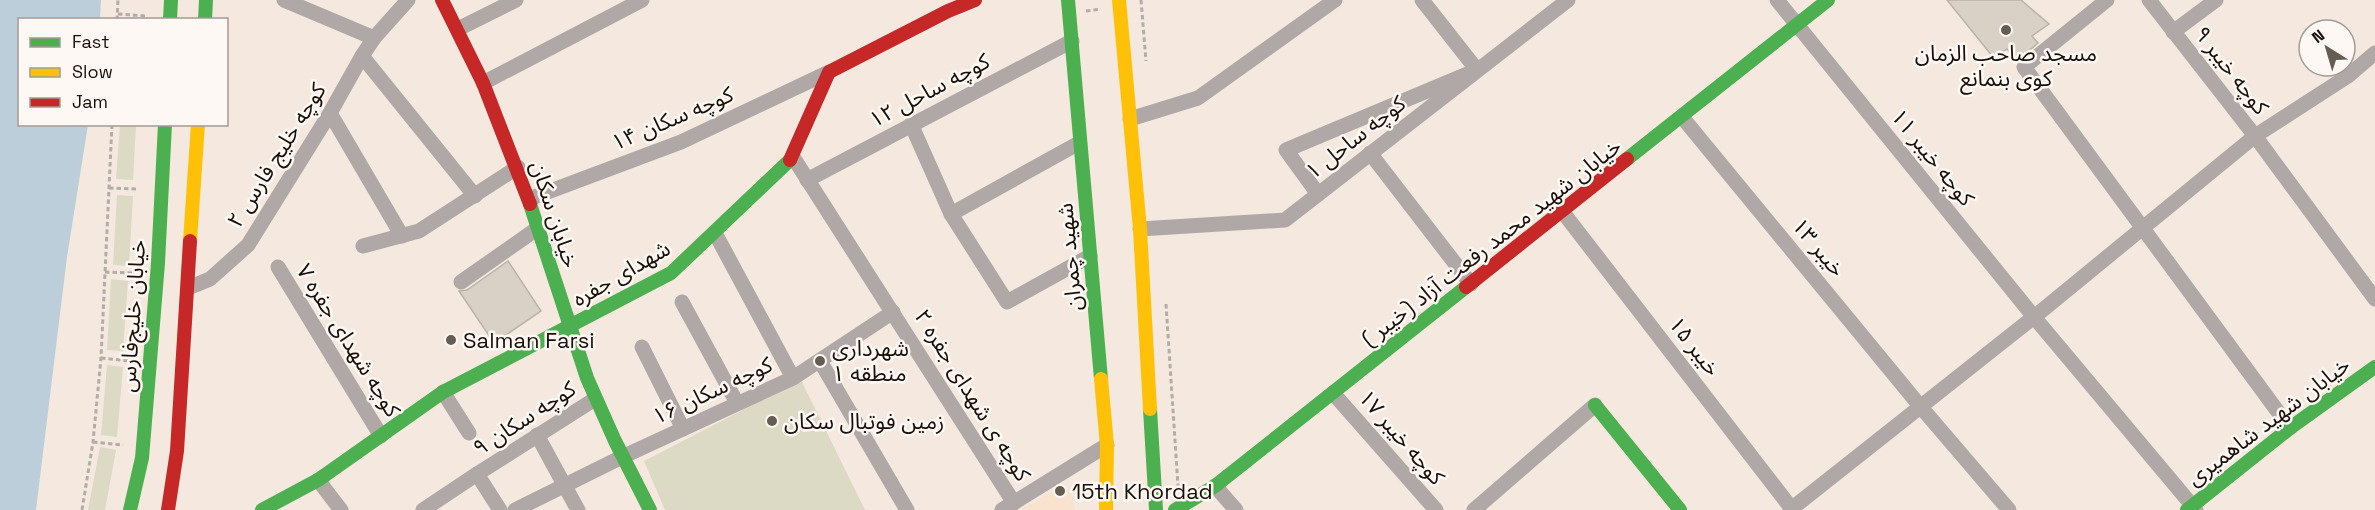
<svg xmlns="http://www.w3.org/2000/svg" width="2375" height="510" viewBox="0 0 2375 510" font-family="'Space Grotesk','Noto Sans Arabic',sans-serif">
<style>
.built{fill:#f9e2ce}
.green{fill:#dcd9c4}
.water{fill:#bdcedb}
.building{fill:#d9d0c6;stroke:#bbb2a9;stroke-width:1.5}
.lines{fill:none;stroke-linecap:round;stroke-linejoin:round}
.path{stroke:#b4aca8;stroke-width:3;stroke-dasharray:4.5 3;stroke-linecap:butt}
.street{stroke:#b0a8a7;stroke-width:15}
.fast{stroke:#4caf50;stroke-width:14}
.slow{stroke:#ffc107;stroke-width:14}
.jam{stroke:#c62828;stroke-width:14}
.poi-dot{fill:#655c53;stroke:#fef8f4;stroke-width:2}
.labels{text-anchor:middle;stroke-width:5;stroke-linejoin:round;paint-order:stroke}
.poi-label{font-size:22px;fill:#181008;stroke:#fef8f4;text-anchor:start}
.street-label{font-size:22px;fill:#181008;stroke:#fef8f4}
</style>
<rect width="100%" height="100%" fill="#f5e9df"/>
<polygon class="built" points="1063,484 1073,497 1075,510 1021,510"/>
<g class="green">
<polygon points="120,125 136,125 133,180 116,179"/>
<polygon points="117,195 133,196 129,266 113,265"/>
<polygon points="111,279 128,281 123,351 107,350"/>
<polygon points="107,365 123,367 117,437 101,435"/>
<polygon points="801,380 865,510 665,510 644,461"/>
<polygon points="100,447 116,450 105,510 88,510"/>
</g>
<polygon class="water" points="0,0 101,0 100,19 20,20 20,124 88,125 67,257 36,510 0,510"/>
<g class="building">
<polygon points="1947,0 2021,0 2049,24 2032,36 2038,43 2017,61 2007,49 1993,57"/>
<polygon points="508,261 541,311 494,343 459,291 467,290"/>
</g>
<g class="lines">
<g class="path">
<polyline points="1141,0 1146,61"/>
<polyline points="1086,11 1101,9"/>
<polyline points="118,14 146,16"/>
<polyline points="117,20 118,0"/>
<polyline points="109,188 137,189"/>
<polyline points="105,272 134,273"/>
<polyline points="1166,304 1178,486"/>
<polyline points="101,358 129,361"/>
<polyline points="93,442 123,445"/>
<polyline points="82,510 93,442 101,358 112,124"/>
</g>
<g class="street">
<polyline points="284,0 374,38"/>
<polyline points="1777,0 2034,317 2196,510"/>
<polyline points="2107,0 2024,67 2290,428"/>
<polyline points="2149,0 2255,136 2375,299"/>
<polyline points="458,29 516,0"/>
<polyline points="2173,32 2216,0"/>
<polyline points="362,56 475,196"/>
<polyline points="483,83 642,0"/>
<polyline points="330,113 402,236"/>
<polyline points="1682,117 1920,406 2009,510"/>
<polyline points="1130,119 1198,98 1335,0"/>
<polyline points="911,124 951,214 1007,302 1090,256"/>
<polyline points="1370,153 1471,284"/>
<polyline points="793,157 1014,503"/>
<polyline points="807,180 1072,41"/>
<polyline points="1318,194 1286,150 1477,70 1422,0"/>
<polyline points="529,199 681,142 829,72"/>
<polyline points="1562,211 1792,509"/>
<polyline points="951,214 1079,143"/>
<polyline points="1140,229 1285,220 1568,0"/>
<polyline points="715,233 793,378"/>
<polyline points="363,246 419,231 518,167"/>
<polyline points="278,267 381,436"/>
<polyline points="461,282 538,228"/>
<polyline points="188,288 210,279 248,245 330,113 362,56 374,38 408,0"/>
<polyline points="682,302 737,403"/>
<polyline points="642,347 683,429"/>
<polyline points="820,361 907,510"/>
<polyline points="443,392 469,433"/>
<polyline points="1333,393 1436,510"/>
<polyline points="537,435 578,510"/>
<polyline points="477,474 595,399"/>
<polyline points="318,480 341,510"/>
<polyline points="1215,486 1236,510"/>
<polyline points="423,510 477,474 500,510"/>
<polyline points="515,510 622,457 793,378 893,312"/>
<polyline points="1002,510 1107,445"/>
<polyline points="1474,510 1595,405"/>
<polyline points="1790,510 2034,317 2255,136 2348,76 2375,53"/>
</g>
<g class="fast">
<polyline points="1068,0 1101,379"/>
<polyline points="170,20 171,0"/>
<polyline points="205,20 206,0"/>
<polyline points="1627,159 1828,0"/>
<polyline points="530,204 587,378 615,441 650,510"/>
<polyline points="1595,405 1680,510"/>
<polyline points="1150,409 1156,510"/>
<polyline points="130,510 142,458 158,263 165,124"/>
<polyline points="262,510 318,480 443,392 671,273 790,160"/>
<polyline points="1175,510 1215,486 1466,287"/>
<polyline points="2187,510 2290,428 2375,367"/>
</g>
<g class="slow">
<polyline points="1119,0 1140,229 1150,409"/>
<polyline points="190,241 198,124"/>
<polyline points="1101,379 1107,445 1106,510"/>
</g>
<g class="jam">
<polyline points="442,0 483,83 530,204"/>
<polyline points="790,160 829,72 948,11 975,0"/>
<polyline points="1466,287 1627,159"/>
<polyline points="168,510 177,451 190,241"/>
</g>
</g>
<g class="poi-dot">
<circle cx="2006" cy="30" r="6"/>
<circle cx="451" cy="340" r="6"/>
<circle cx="820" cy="361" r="6"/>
<circle cx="772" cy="421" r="6"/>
<circle cx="1060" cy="491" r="6"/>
</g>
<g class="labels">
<g class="poi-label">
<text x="2006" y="61" text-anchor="middle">مسجد صاحب الزمان<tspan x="2006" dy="25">کوی بنمانع</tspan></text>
<text x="463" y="348">Salman Farsi</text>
<text x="832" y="356">شهرداری<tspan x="832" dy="25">منطقه ١</tspan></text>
<text x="784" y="429">زمین فوتبال سکان</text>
<text x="1072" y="499">15th Khordad</text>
</g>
<g class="street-label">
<text transform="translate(2232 70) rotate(52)" y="8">کوچه خیبر ۹</text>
<text transform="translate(929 90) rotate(-28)" y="8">کوچه ساحل ۱۲</text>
<text transform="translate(672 118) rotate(-23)" y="8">کوچه سکان ۱۴</text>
<text transform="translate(1355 137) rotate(-38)" y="8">کوچه ساحل ۱</text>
<text transform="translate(276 155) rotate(-58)" y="8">کوچه خلیج فارس ۲</text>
<text transform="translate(1933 157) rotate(51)" y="8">کوچه خیبر ۱۱</text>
<text transform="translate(555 214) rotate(72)" y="8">خیابان سکان</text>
<text transform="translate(1491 242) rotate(-38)" y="8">( خیبر) خیابان شهید محمد رفعت آزاد</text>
<text transform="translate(1819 247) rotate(50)" y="8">خیبر ۱۳</text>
<text transform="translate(1069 257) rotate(-95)" y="8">شهید چمران</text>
<text transform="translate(621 273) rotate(-30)" y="8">شهدای جفره</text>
<text transform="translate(132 316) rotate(-86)" y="8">خیابان خلیج‌فارس</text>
<text transform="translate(349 340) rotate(58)" y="8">کوچه شهدای جفره ۷</text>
<text transform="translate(1695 346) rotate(52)" y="8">خیبر ۱۵</text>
<text transform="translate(712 390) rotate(-25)" y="8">کوچه سکان ۱۶</text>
<text transform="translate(973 395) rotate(58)" y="8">کوچه ی شهدای جفره ۲</text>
<text transform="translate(524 418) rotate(-33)" y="8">کوچه سکان ۹</text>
<text transform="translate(2268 421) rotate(-37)" y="8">خیابان شهید شاهمیری</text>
<text transform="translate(1402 437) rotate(49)" y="8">کوچه خیبر ۱۷</text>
</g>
</g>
<rect x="18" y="18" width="210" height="108" fill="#fef8f4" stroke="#a29b96" stroke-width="1.5"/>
<rect x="30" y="38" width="30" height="9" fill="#4caf50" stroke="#a29b96" stroke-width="1.5"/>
<text x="72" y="48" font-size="18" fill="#181008">Fast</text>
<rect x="30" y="68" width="30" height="9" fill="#ffc107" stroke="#a29b96" stroke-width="1.5"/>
<text x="72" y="78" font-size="18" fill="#181008">Slow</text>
<rect x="30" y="98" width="30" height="9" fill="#c62828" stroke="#a29b96" stroke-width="1.5"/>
<text x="72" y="108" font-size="18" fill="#181008">Jam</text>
<g transform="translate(2327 48) rotate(323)"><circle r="28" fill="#fef8f4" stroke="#a29b96" stroke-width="1.5"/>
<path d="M0-4.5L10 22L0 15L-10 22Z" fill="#655c53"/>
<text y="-9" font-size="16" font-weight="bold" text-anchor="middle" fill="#181008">N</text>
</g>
</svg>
